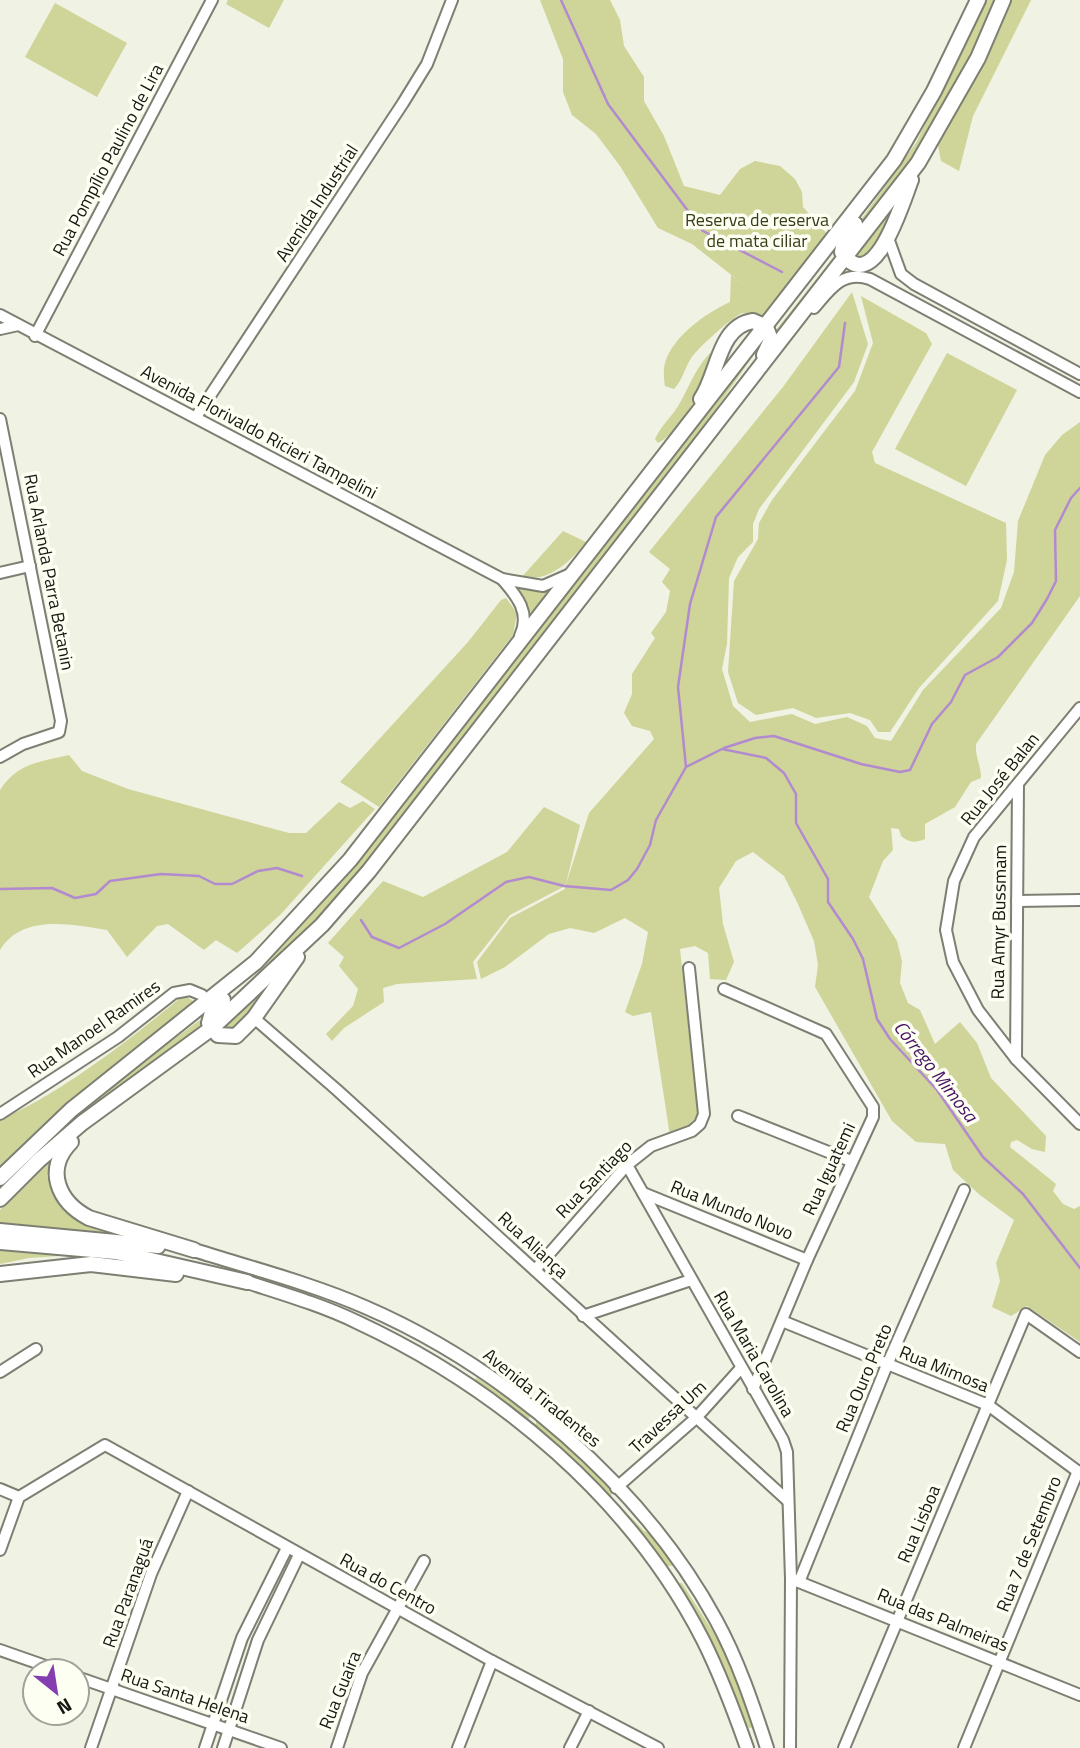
<svg xmlns="http://www.w3.org/2000/svg" width="1080" height="1748" viewBox="0 0 1080 1748" font-family="'Titillium Web',sans-serif">
<style>
.green{fill:#cfd499}
.lines{fill:none;stroke-linecap:round;stroke-linejoin:round}
.stream{stroke:#b28acf;stroke-width:2.5}
.minor-casing{stroke:#7d7f72;stroke-width:14}
.major-casing{stroke:#7d7f72;stroke-width:16}
.highway-casing{stroke:#7d7f72;stroke-width:18}
.minor{stroke:#fff;stroke-width:10}
.major{stroke:#fff;stroke-width:12}
.highway{stroke:#fff;stroke-width:14}
.labels{text-anchor:middle;stroke-width:7;stroke-linejoin:round;paint-order:stroke}
.street-label{font-size:18px;fill:#171712;stroke:#fdfff3}
.park-label{font-size:18px;fill:#393c17;stroke:#fdfff3}
.water-label{font-size:19px;font-style:italic;fill:#481265;stroke:#fdfff3}
</style>
<rect width="100%" height="100%" fill="#f0f2e3"/>
<g class="green">
<polygon points="228,0 284,0 269,28 226,4"/>
<path d="M540 0H610L620 20 624 46 644 77V101L664 136 684 186 720 195 740 169 755 161 780 166 795 179 802 192 803 207 828 235 763 317 742 313C729 320 697 348 690 360 684 370 682 381 674 389L665 386C664 379 663 370 665 363 673 336 706 313 730 302L731 275 748 288 692 244 658 228 620 166 596 134 572 115 563 92V59Z"/>
<polygon points="985,0 997,0 973,52 925,141 849,246 855,228 916,143"/>
<polygon points="1012,0 1031,0 973,116 959,171 941,161 938,145"/>
<polygon points="55,3 127,43 97,97 25,57"/>
<polygon points="898,195 879,242 864,258 853,256"/>
<polygon points="837,253 838,259 780,334 776,330"/>
<path d="M852 292 868 344 854 382 759 509 753 524V542L738 557 729 578 727 644 722 669 733 706 750 722 792 714 815 724 847 717 867 726 875 738 891 741 923 690 1001 608 1014 572 1018 521 1045 455 1062 435 1080 422V596L976 744C975 757 981 765 981 778L971 782 955 807 925 824V839C915 843 909 843 901 836L899 829 891 828 893 850 883 861 869 897 897 941 902 961 900 983 908 1003 920 1010 935 1044 960 1022 977 1043 991 1078 1046 1136 1045 1152 1032 1149 1017 1140 1011 1142 1010 1147 1056 1184 1053 1191 1063 1204 1074 1209 1080 1206V1342L1027 1306 1011 1316 992 1307 1000 1281 996 1263 1014 1220 980 1195 953 1170 945 1144 916 1142 892 1121 815 987 818 965 814 941 797 902 784 876 753 852 736 861 719 888 723 924 734 962 726 980 710 979 708 953 695 946 680 949 698 1115 685 1129 670 1136 651 1012 633 1016 625 1012 642 964 648 932 625 918 594 933 570 928 549 934 505 967 481 979 477 962 510 918 565 889V886L510 915 473 962 477 979 397 984 383 988 384 1002 344 1028 332 1041 326 1034 353 1006 358 989 339 966 344 957 328 943 383 881 423 897 507 852 544 807 580 825 566 884 589 813 654 739 650 731 632 726 624 713 632 694V674L655 638 651 633 666 612 670 591 662 582 670 569 649 552 783 387Z"/>
<polygon points="861,296 926,333 932,344 872,452 875,463 1006,523 1007,560 998,601 919,688 890,732 878,732 870,720 850,713 816,718 793,708 756,715 738,703 728,672 734,581 758,539 759,523 772,500 855,391 873,343"/>
<polygon points="762,343 673,471 358,874 316,923 222,1012 221,1008 264,967 349,870"/>
<path d="M719 345C709 373 686 429 658 443L655 439C661 425 674 415 681 401 693 379 698 362 719 345Z"/>
<polygon points="947,353 1017,390 966,486 895,449"/>
<path d="M563 531 586 542C569 563 550 581 521 578Z"/>
<polygon points="519,589 548,591 531,614"/>
<polygon points="506,598 517,613 513,635 379,807 340,782 468,642 501,600"/>
<path d="M69 755 82 771 128 789 289 833H306L339 802 350 808 363 801 375 809 281 914 237 953 216 940 204 950 168 924 157 926 127 957 107 930C72 925 23 913 0 950V790C18 763 39 762 69 755Z"/>
<polygon points="267,987 236,1031 221,1029"/>
<path d="M187 997 199 1005 60 1110 0 1169V1119C56 1097 132 1038 179 999Z"/>
<polygon points="200,1020 203,1025 47,1143 0,1192 0,1184 78,1110"/>
<path d="M49 1157C48 1218 80 1222 130 1238L0 1226V1210Z"/>
<polygon points="0,1247 88,1254 29,1258 0,1264"/>
<polygon points="477,1378 529,1413 530,1418 525,1419 475,1383 473,1380"/>
<polygon points="537,1419 571,1447 613,1490 611,1496 607,1496 535,1426"/>
<polygon points="623,1509 644,1531 653,1535 674,1565 665,1567 621,1511"/>
<polygon points="679,1583 682,1583 722,1646 754,1724 751,1728 746,1727 715,1650"/>
</g>
<g class="lines">
<g class="stream">
<polyline points="561,0 608,104 703,231 782,272"/>
<polyline points="724,748 755,738 774,736 861,764 900,772 910,770 932,724 951,702 965,675 998,657 1032,623 1047,599 1056,581 1055,530 1071,498 1080,488"/>
<polyline points="686,767 678,687 690,604 716,517 839,367 845,323"/>
<polyline points="0,889 52,888 75,898 96,894 110,881 161,874 199,876 215,884 232,884 258,871 277,868 302,876"/>
<polyline points="361,920 372,937 399,948 445,924 506,882 529,877 564,886 611,890 628,880 637,869 650,845 656,820 686,767 722,749 766,758 784,773 796,794 796,823 828,879 828,902 853,939 863,959 877,1019 890,1039 937,1090 983,1157 1023,1194 1080,1268"/>
</g>
<defs>
<g id="minor">
<polyline points="888,238 901,274 914,284 1080,374"/>
<path d="M814 308C831 288 843 270 870 279L1080 392"/>
<polyline points="0,315 502,579 543,586 568,575"/>
<polyline points="0,329 18,325"/>
<polyline points="35,336 212,0"/>
<polyline points="196,417 403,103 427,64 452,0"/>
<polyline points="0,419 61,721 59,732 23,744 0,757"/>
<polyline points="0,573 30,566"/>
<path d="M502 579C517 596 531 613 520 636"/>
<polyline points="1080,708 974,837 954,881 946,930 953,962 978,1010 1016,1059 1080,1124"/>
<polyline points="1017,901 1080,900"/>
<polyline points="724,989 826,1034 873,1107 873,1117 807,1260 753,1389"/>
<polyline points="254,1018 337,1090 787,1500"/>
<polyline points="1016,1059 1018,784"/>
<polyline points="0,1114 118,1037 174,993 190,990 202,995 208,1003"/>
<polyline points="738,1116 851,1161"/>
<polyline points="627,1165 783,1440 787,1452 791,1579 790,1748"/>
<polyline points="643,1193 807,1260"/>
<polyline points="535,1270 627,1165 651,1146 692,1131 700,1124 704,1114 689,968"/>
<polyline points="583,1316 691,1280"/>
<polyline points="782,1321 988,1405 1080,1473"/>
<polyline points="0,1372 36,1349"/>
<polyline points="616,1488 696,1418 741,1368"/>
<polyline points="0,1489 19,1497"/>
<polyline points="0,1550 19,1497 105,1445 492,1661 658,1748"/>
<polyline points="794,1580 1080,1695"/>
<polyline points="799,1582 887,1365 964,1190"/>
<polyline points="0,1650 60,1671"/>
<polyline points="77,1677 281,1748"/>
<polyline points="91,1748 151,1574 188,1491"/>
<polyline points="205,1748 242,1638 287,1548"/>
<polyline points="223,1748 258,1640 299,1555"/>
<polyline points="337,1748 362,1673 424,1561"/>
<polyline points="458,1748 492,1661"/>
<polyline points="570,1748 589,1711"/>
<polyline points="844,1748 1026,1314 1080,1352"/>
<polyline points="964,1748 1078,1471"/>
</g>
<g id="major">
<path d="M194 1250C251 1268 310 1283 365 1307 504 1367 643 1486 716 1620 738 1660 753 1705 767 1748"/>
<path d="M247 1282C284 1294 322 1305 357 1322 499 1388 631 1499 703 1640 720 1674 734 1711 747 1748"/>
</g>
<g id="highway">
<path d="M855 224 844 242 842 252C874 300 903 200 911 180"/>
<path d="M701 399C718 375 718 326 753 321L766 327 771 340 764 355"/>
<polyline points="223,1000 212,1012 209,1023 218,1035 236,1036 254,1018 297,957"/>
<path d="M71 1142C44 1169 58 1202 89 1218L194 1250"/>
<polyline points="0,1178 71,1110 256,962 350,860 894,160 934,91 978,0"/>
<polyline points="0,1199 38,1161 82,1123 212,1028 322,925 369,871 918,163 978,58 1003,0"/>
<polyline points="0,1231 158,1246"/>
<polyline points="0,1242 116,1252 247,1282"/>
<polyline points="0,1274 91,1264 176,1274"/>
</g>
</defs>
<use href="#minor" class="minor-casing"/>
<use href="#major" class="major-casing"/>
<use href="#highway" class="highway-casing"/>
<use href="#minor" class="minor"/>
<use href="#major" class="major"/>
<use href="#highway" class="highway"/>
</g>
<g class="labels">
<g class="street-label">
<text transform="translate(108 160) rotate(-62)" y="6">Rua Pompílio Paulino de Lira</text>
<text transform="translate(317 203) rotate(-57)" y="6">Avenida Industrial</text>
<text transform="translate(259 432) rotate(28)" y="6">Avenida Florivaldo Ricieri Tampelini</text>
<text transform="translate(49 572) rotate(79)" y="6">Rua Arlanda Parra Betanin</text>
<text transform="translate(1000 779) rotate(-51)" y="6">Rua José Balan</text>
<text transform="translate(999 922) rotate(-89)" y="6">Rua Amyr Bussmam</text>
<text transform="translate(94 1029) rotate(-35)" y="6">Rua Manoel Ramires</text>
<text transform="translate(829 1169) rotate(-65)" y="6">Rua Iguatemi</text>
<text transform="translate(594 1179) rotate(-46)" y="6">Rua Santiago</text>
<text transform="translate(732 1210) rotate(22)" y="6">Rua Mundo Novo</text>
<text transform="translate(533 1245) rotate(43)" y="6">Rua Aliança</text>
<text transform="translate(754 1354) rotate(60)" y="6">Rua Maria Carolina</text>
<text transform="translate(944 1369) rotate(22)" y="6">Rua Mimosa</text>
<text transform="translate(864 1378) rotate(-67)" y="6">Rua Ouro Preto</text>
<text transform="translate(542 1398) rotate(39)" y="6">Avenida Tiradentes</text>
<text transform="translate(668 1417) rotate(-43)" y="6">Travessa Um</text>
<text transform="translate(919 1524) rotate(-67)" y="6">Rua Lisboa</text>
<text transform="translate(1029 1544) rotate(-68)" y="6">Rua 7 de Setembro</text>
<text transform="translate(388 1584) rotate(29)" y="6">Rua do Centro</text>
<text transform="translate(128 1593) rotate(-70)" y="6">Rua Paranaguá</text>
<text transform="translate(943 1620) rotate(22)" y="6">Rua das Palmeiras</text>
<text transform="translate(340 1690) rotate(-68)" y="6">Rua Guaíra</text>
<text transform="translate(185 1696) rotate(19)" y="6">Rua Santa Helena</text>
</g>
<g class="park-label">
<text x="757" y="226">Reserva de reserva<tspan x="757" dy="21">de mata ciliar</tspan></text>
</g>
<g class="water-label">
<text transform="translate(936 1071) rotate(52)" y="7">Córrego Mimosa</text>
</g>
</g>
<g transform="translate(56 1692) rotate(150)"><circle r="33" fill="#fdfff3" stroke="#a1a299" stroke-width="2"/>
<path d="M0-5L12 26L0 18L-12 26Z" fill="#853eb0"/>
<text y="-10" font-size="19" font-weight="bold" text-anchor="middle" fill="#171712">N</text>
</g>
</svg>
